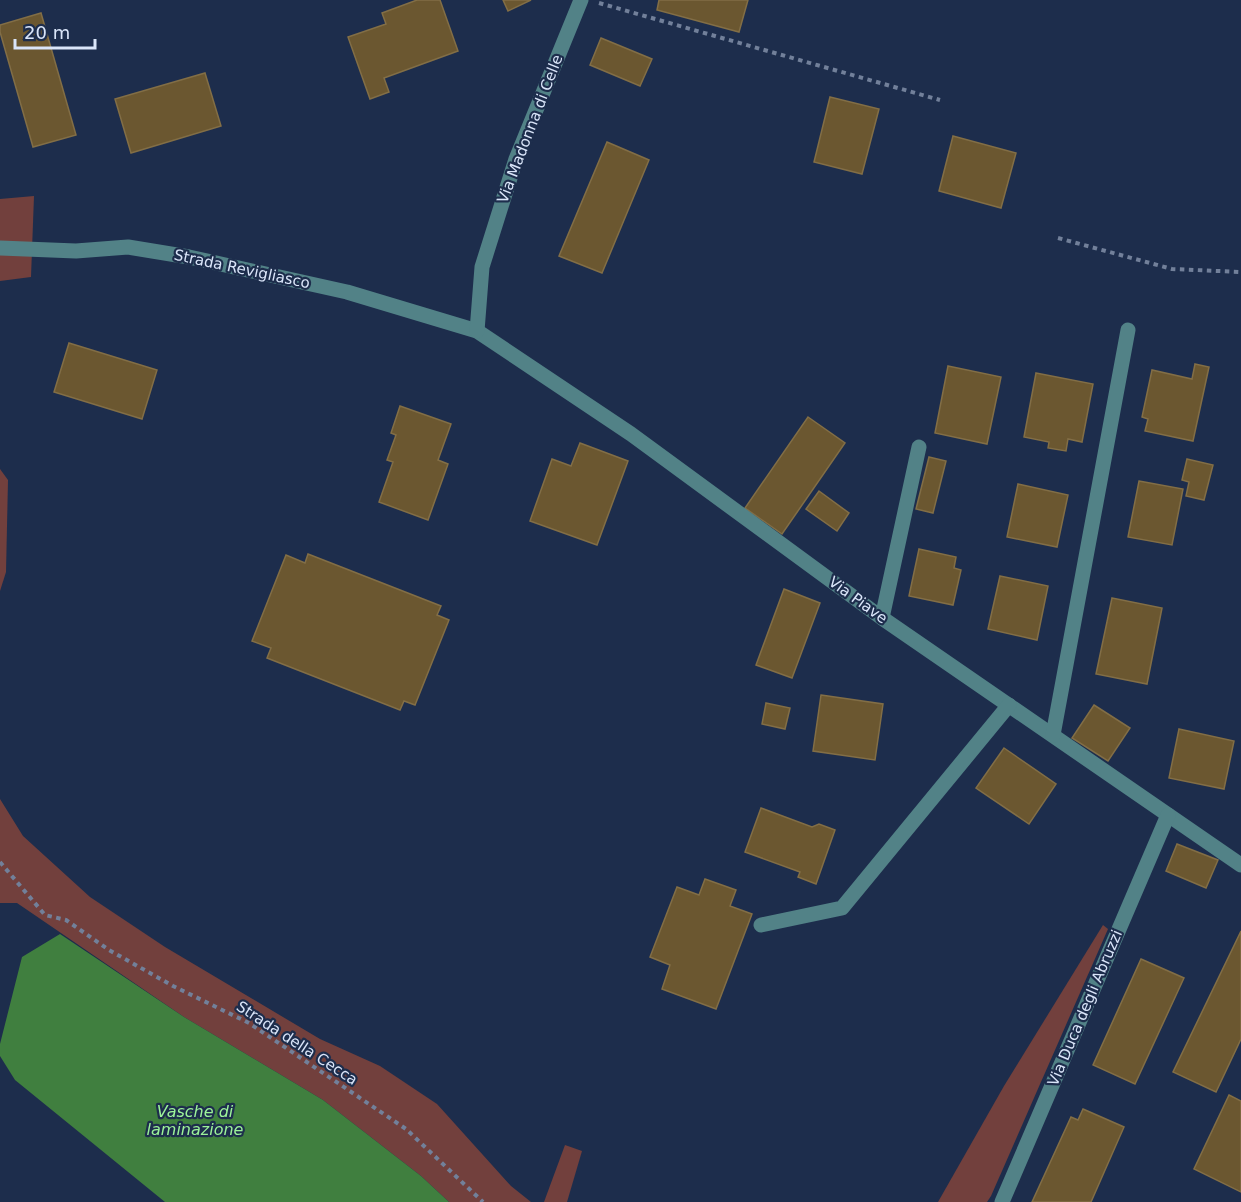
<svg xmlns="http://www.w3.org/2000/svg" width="1241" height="1202" viewBox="0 0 1241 1202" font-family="'DejaVu Sans',sans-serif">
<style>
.green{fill:#72403d}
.water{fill:#407f3f}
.building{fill:#6b5730;stroke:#826e46;stroke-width:1.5}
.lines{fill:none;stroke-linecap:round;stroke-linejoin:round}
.path{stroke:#72809a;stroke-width:4;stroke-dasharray:4.5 4.5;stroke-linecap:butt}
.minor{stroke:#528287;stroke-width:15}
.labels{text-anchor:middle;stroke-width:4.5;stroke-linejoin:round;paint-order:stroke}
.street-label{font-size:15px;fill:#dae5f9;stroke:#1d2d4c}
.water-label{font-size:16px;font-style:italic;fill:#9cf299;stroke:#1d2d4c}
</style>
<rect width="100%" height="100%" fill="#1d2d4c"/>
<g class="green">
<polygon points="34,196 31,277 0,281 0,199"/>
<polygon points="0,469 8,480 6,572 0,591"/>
<polygon points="0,799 23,836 90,897 165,947 320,1039 380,1066 437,1104 511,1186 531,1202 449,1202 421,1176 323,1100 184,1017 17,903 0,903"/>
<polygon points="1103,925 1108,929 991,1196 987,1202 938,1202 1004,1086"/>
<polygon points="565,1145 582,1151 567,1202 544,1202"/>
</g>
<polygon class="water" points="60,934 184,1017 323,1100 421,1176 449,1202 165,1202 15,1080 0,1056 0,1044 22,957"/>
<g class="building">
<polygon points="417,0 440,0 458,51 384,78 389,92 370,99 348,37 386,24 382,13"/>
<polygon points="503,0 531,0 508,11"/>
<polygon points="659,0 748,0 739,32 657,10"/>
<polygon points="41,13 76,135 33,147 0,32 0,25"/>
<polygon points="601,38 652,59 640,86 590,65"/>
<polygon points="205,73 221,126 131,153 115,99"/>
<polygon points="830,97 879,109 862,174 814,162"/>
<polygon points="953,136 1016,153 1001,208 939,191"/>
<polygon points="607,142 649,160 602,273 559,256"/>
<polygon points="69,343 157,370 142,419 54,392"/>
<polygon points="1195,364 1209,367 1193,441 1145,431 1148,419 1142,417 1152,370 1192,379"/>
<polygon points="948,366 1001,377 987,444 935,433"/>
<polygon points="1036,373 1093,384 1082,442 1068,439 1066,451 1048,448 1049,442 1024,437"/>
<polygon points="400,406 451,424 438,460 448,464 428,520 379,502 393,462 387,460 396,435 391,433"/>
<polygon points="808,417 845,443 782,534 745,508"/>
<polygon points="580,443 628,461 597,545 530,521 552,459 571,466"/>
<polygon points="929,457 946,461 933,513 916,509"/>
<polygon points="1187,459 1213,465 1204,500 1186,496 1189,482 1182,480"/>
<polygon points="1139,481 1183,489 1172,545 1128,537"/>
<polygon points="1018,484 1068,495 1057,547 1007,537"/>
<polygon points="819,491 849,513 837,531 806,509"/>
<polygon points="919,549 956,557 954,568 961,570 953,605 909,596"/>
<polygon points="308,554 441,606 437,615 449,620 415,705 404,701 400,710 267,658 271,648 252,641 286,555 305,563"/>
<polygon points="1000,576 1048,586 1037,640 988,629"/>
<polygon points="784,589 820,603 792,678 756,665"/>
<polygon points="1112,598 1162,608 1147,684 1096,674"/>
<polygon points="821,695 883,704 875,760 813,751"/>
<polygon points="766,703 790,708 785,729 762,724"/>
<polygon points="1094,705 1130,728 1108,761 1072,738"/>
<polygon points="1179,729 1234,741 1224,789 1169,778"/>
<polygon points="1004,748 1056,784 1029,824 976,788"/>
<polygon points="761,808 812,827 819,824 835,830 816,884 798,877 800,872 745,852"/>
<polygon points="1177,844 1218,860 1206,888 1166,871"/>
<polygon points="705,879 736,890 730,906 752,914 716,1009 662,989 670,965 650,957 677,887 699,895"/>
<polygon points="1241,931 1241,1039 1216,1092 1173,1072"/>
<polygon points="1141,959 1184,978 1135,1084 1093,1065"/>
<polygon points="1229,1095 1241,1101 1241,1192 1194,1169"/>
<polygon points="1083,1109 1124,1127 1091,1202 1032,1202 1071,1117 1078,1120"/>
</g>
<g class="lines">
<g class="path">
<polyline points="599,3 940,100"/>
<polyline points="1058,238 1172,269 1241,272"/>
<polyline points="0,862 45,915 66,920 109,950 173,986 249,1023 406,1129 483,1202"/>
</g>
<g class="minor">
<polyline points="0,248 76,251 128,247 189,257 347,292 477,331 631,434 882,618 1241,865"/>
<polyline points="477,331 482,267 516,159 581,0"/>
<polyline points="882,618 919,447"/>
<polyline points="1053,735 1128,330"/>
<polyline points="761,925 842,908 1009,705"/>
<polyline points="1002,1202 1168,815"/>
</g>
</g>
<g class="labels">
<g class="street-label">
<text transform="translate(530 129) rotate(-69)" y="5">Via Madonna di Celle</text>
<text transform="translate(242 269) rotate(12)" y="5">Strada Revigliasco</text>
<text transform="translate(858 600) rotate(36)" y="5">Via Piave</text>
<text transform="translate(1085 1008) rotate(-67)" y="5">Via Duca degli Abruzzi</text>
<text transform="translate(297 1043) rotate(33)" y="5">Strada della Cecca</text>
</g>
<g class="water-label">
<text x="195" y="1117">Vasche di<tspan x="195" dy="18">laminazione</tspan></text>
</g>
</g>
<path d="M15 39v9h80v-9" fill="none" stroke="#dae5f9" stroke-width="3"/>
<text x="24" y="39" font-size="18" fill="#dae5f9" stroke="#1d2d4c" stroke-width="4.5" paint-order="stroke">20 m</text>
</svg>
